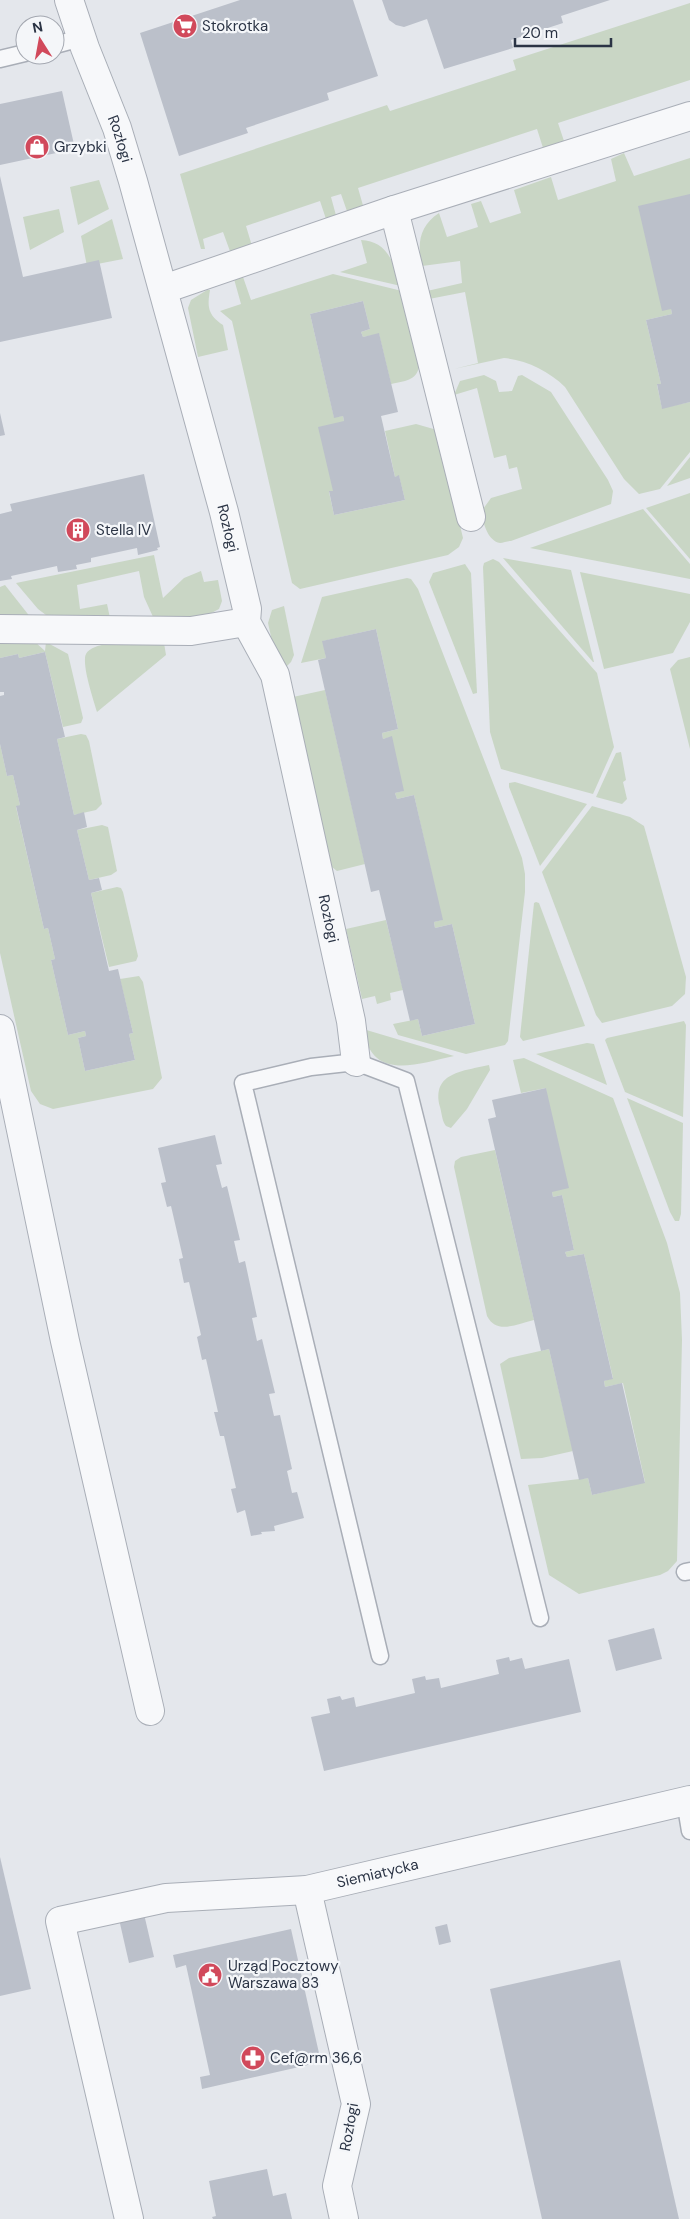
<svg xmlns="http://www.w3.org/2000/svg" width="690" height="2219" viewBox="0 0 690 2219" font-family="'DM Sans',sans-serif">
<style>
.green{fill:#c9d6c5}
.building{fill:#bbc0ca}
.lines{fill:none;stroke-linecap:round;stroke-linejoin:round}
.service-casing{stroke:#a9aeb7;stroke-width:19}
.minor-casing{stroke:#a9aeb7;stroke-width:30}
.service{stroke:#f7f8fa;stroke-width:16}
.minor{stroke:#f7f8fa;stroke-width:28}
.labels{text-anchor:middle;stroke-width:4.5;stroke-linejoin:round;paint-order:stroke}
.poi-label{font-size:15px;fill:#2b3445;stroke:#f4f6f9;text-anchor:start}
.street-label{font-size:15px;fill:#2b3445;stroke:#f4f6f9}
</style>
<rect width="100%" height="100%" fill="#e4e7ec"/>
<g class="green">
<polygon points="690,3 690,80 558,123 565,144 544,151 537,129 358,188 364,209 348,214 341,194 331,197 337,219 327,222 320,201 246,226 252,246 231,254 223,232 203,239 205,249 201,249 180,174 387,105 390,111 516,70 513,60"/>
<path d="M624 153 634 176 690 158V194L671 309 672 314 646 320 661 384 657 385 662 408 690 402V452L660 489 639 494 624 479 565 387C549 371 526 360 504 358L454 369 478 363 465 292 429 299 427 291 462 283 460 261 422 266C417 244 419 226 439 213L447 237 478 227 471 204 481 201 490 223 521 213 514 190 551 177 558 200 616 181 611 159Z"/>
<polygon points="99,180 109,209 78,225 70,187"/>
<polygon points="59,209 64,232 30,250 23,217"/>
<polygon points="112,219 123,259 87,266 81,236"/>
<path d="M361 240C388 241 394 264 401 286L340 272 367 263Z"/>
<path d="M333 274 402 291 419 366C417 381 404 381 391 384L379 334 363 337 361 332 370 329 363 301 310 314 334 417 343 416 344 421 333 491 329 492 334 515 405 500 399 476 395 477 385 431 416 424 437 430 463 538 459 547 448 555 300 589 292 583 232 321 220 311 241 304 234 279 243 277 251 300Z"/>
<path d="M207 290H210C207 307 208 315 223 325L228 350 198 357 188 308 191 300Z"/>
<path d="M484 375 496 381 499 392 512 391 518 376 522 375 551 392 608 480 613 491 611 504 511 541C508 541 503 543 500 543 487 541 481 519 483 509L491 498 522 489 517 467 509 469 506 455 494 458 477 388 454 395 460 381Z"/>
<polygon points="690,457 690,478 667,486"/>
<polygon points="690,493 690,559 646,508"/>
<polygon points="643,509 690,564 690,579 530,548"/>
<polygon points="154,555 163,598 184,578 201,571 204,582 218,580 222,601 219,609 202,618 154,619 144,597 139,571 77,585 80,609 107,604 110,618 50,618 38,609 16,583"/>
<polygon points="503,558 571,570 594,662 593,662"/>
<polygon points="493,559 499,562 597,673 614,747 593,794 501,769 490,732 483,567 484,563"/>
<polygon points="465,564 471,573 477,693 473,694 429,582 433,573"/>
<polygon points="580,572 690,594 690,622 673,653 604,669"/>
<polygon points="407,578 411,579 418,589 522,858 525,874 525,892 508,1041 505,1045 466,1054 398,1035 393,1024 418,1019 422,1036 475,1024 452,924 435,928 434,922 442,920 414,795 397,799 395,793 403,791 391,737 383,739 382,733 398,729 376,629 323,641 326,658 301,663 322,597"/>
<polygon points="5,585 31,618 0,617 0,587"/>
<polygon points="284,606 294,655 291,662 286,667 276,659 268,623 272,610"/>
<polygon points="0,641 34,641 45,651 46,642 68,654 83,718 81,723 63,727 45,652 19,658 18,654 0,658"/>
<path d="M164 643 166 655 97 712C93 698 84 672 85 658 86 637 148 643 164 643Z"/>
<polygon points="690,657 690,749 670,669 678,660"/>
<polygon points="325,690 365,864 337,871 332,867 293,697"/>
<polygon points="81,734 86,735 89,741 102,804 96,810 74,815 57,739"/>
<polygon points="0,744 7,776 13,775 20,805 16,807 44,929 48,928 55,959 51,960 68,1035 85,1031 86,1036 78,1038 85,1071 135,1060 129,1034 133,1033 120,979 139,976 143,982 161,1073 162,1078 153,1089 53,1109 40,1104 31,1091 0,953"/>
<polygon points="621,752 626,780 623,782 627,799 622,804 596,797 616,753"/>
<polygon points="515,782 587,804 540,866 509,787 509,783"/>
<polygon points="592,806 630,817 644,826 686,977 685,994 672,1006 602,1023 596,1015 542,872"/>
<polygon points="102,825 108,827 117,871 111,875 89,880 77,830"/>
<polygon points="117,887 121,888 123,892 138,956 136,961 109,967 91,893"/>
<polygon points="536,902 539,903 585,1026 523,1041 520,1037 534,903"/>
<polygon points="386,920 403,990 390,993 391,1000 377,1004 375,996 362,999 346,929"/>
<polygon points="684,1021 686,1025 683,1117 625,1092 605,1040 607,1038"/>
<path d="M363 1029 454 1056C416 1064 372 1082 363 1029Z"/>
<polygon points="587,1043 594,1044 607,1085 536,1054"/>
<polygon points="524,1058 613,1098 667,1243 680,1293 682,1340 677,1561 668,1571 660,1575 579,1594 549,1575 528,1485 588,1478 592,1495 645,1482 623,1383 605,1387 604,1381 613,1378 584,1254 567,1257 565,1252 574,1250 562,1195 553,1197 552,1192 546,1088 521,1093 513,1060"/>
<path d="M489 1065 490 1070 467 1109 451 1128 446 1126C442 1121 442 1114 440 1107 431 1072 464 1071 489 1065Z"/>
<polygon points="627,1098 683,1123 681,1214 679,1221 675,1221 670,1212"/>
<path d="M495 1150 534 1320C516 1324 497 1335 487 1316L454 1167 455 1161 461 1157Z"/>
<polygon points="549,1349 573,1451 542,1458 521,1459 500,1364 509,1358"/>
</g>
<g class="building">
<polygon points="240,0 353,0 378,76 327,93 329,100 246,128 248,133 179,156 140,33"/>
<polygon points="382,0 610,0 561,16 563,23 511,40 513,48 444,69 427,19 404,27 396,25 389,20"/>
<polygon points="62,91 75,149 0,165 0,104"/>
<polygon points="0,176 23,277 99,260 112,318 0,342"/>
<polygon points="690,194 690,402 662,409 657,384 661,384 646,320 672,314 671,309 662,311 638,206"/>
<polygon points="363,301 370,329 361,332 363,337 379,333 398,412 381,416 395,477 399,475 405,500 334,515 329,491 333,491 318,427 344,421 343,416 334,418 310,314"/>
<polygon points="0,413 5,435 0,436"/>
<polygon points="144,474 160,547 157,548 158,550 138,555 137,548 91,558 91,562 76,565 77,569 58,572 57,566 11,576 12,579 0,581 0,514 12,511 10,504"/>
<polygon points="376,629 398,729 382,733 383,739 392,736 404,791 395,793 397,799 414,795 443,920 434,922 435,928 452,924 475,1024 422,1036 418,1019 410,1021 379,890 371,892 318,660 326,658 322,641"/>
<polygon points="45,652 65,737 57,739 74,815 84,812 87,827 77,830 89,880 99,878 102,890 91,893 109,971 118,969 133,1033 129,1034 135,1060 85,1071 78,1038 86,1036 85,1031 68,1035 51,960 55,959 48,928 44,929 16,806 20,805 13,775 7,776 0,744 0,696 4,695 4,692 0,692 0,658 18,654 19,658"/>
<polygon points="546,1088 569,1188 552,1192 553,1197 562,1195 574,1250 565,1252 567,1257 584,1254 613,1379 604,1381 605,1387 622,1383 645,1483 592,1495 588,1478 579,1480 549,1349 541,1351 488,1119 496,1117 492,1100"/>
<polygon points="215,1135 222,1164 216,1165 222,1188 227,1186 240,1240 234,1241 239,1263 245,1261 257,1317 252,1318 257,1341 262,1339 275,1393 269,1394 274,1416 280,1415 292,1469 287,1471 292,1493 297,1492 304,1518 274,1526 275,1531 261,1532 262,1534 251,1536 245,1510 237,1513 231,1489 236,1488 224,1436 220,1436 214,1412 218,1412 206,1359 202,1360 197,1337 201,1335 189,1282 184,1283 179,1259 183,1258 171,1206 167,1207 161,1183 166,1182 158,1148"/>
<polygon points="654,1628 662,1659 616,1671 608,1640"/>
<polygon points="509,1657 510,1661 522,1658 525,1669 569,1659 581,1712 324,1771 311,1717 330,1713 327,1699 340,1696 342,1700 354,1697 356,1707 415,1693 412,1679 425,1676 426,1680 439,1678 441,1688 499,1674 496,1660"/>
<polygon points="0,1857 31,1989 0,1996"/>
<polygon points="144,1914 154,1957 129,1963 119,1919"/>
<polygon points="447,1924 451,1942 439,1945 435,1927"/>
<polygon points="291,1929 321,2062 202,2089 200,2077 210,2075 186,1965 176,1968 173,1955"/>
<polygon points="620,1960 679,2219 542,2219 490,1989"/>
<polygon points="267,2169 273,2196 286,2193 292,2219 213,2219 212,2217 216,2216 209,2181"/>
</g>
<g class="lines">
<defs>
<g id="service">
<polyline points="55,45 81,38"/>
<polyline points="0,59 25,53"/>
<polyline points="685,1572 690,1571"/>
<polyline points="380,1656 243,1083 311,1067 356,1062 406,1081 540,1618"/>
<polyline points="685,1801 690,1831"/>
</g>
<g id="minor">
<path id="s1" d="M69 0 85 48 117 128 133 181 224 512 247 609 246 622 275 675 351 1021 356 1062"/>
<polyline points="394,210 471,517"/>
<polyline points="164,289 394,210 690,116"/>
<polyline points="0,629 191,631 246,622"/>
<polyline points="0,1029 65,1341 150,1711"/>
<polyline points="307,1890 356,2104 337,2186 344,2219"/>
<path id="s2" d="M129 2219 60 1921 166 1898 307 1890 690 1800"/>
</g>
</defs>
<use href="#service" class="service-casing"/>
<use href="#minor" class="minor-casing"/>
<use href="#service" class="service"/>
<use href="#minor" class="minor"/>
</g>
<defs>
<symbol id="supermarket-disc" viewBox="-11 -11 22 22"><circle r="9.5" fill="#d1495b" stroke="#f4f6f9"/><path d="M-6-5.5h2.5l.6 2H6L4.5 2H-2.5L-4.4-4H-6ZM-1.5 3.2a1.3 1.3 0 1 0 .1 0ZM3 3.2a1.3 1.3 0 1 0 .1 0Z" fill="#fff"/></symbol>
<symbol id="shop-disc" viewBox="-11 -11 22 22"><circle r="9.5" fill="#d1495b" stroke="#f4f6f9"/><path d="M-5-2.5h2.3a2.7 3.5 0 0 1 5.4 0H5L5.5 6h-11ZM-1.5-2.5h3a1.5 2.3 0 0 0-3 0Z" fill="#fff"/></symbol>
<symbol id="building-disc" viewBox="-11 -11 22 22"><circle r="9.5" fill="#d1495b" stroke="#f4f6f9"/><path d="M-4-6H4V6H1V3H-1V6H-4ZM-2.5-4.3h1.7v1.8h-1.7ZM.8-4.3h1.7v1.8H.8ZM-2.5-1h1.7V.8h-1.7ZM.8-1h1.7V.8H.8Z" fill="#fff"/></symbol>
<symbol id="civic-disc" viewBox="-11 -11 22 22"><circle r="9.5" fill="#d1495b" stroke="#f4f6f9"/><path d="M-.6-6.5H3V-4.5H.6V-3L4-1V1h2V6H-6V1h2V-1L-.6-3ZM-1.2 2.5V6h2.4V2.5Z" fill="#fff"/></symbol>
<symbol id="pharmacy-disc" viewBox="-11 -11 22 22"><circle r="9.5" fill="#d1495b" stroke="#f4f6f9"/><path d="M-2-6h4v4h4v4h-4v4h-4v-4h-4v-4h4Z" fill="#fff"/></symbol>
</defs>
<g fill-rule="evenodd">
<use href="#supermarket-disc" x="171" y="12" width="28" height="28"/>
<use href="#shop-disc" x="23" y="133" width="28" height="28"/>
<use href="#building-disc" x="64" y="516" width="28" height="28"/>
<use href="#civic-disc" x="196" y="1961" width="28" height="28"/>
<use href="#pharmacy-disc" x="239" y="2044" width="28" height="28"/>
</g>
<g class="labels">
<g class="poi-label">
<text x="202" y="31">Stokrotka</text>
<text x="54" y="152">Grzybki</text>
<text x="96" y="535">Stella IV</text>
<text x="228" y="1971">Urząd Pocztowy<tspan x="228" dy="17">Warszawa 83</tspan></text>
<text x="270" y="2063">Cef@rm 36,6</text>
</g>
<g class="street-label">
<text dy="5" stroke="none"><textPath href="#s1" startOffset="148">Rozłogi</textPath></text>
<text dy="5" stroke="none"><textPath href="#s1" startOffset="552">Rozłogi</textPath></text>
<text dy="5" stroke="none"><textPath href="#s1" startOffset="958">Rozłogi</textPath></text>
<text dy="5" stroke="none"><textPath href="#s2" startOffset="628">Siemiatycka</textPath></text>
<text transform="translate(349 2127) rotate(-80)" y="5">Rozłogi</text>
</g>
</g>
<g transform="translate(40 40) rotate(349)"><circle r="24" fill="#f4f6f9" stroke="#a4a8b1"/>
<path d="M0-4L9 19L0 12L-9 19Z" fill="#d1495b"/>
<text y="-8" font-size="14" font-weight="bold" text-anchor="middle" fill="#2b3445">N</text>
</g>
<path d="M515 38v8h96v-8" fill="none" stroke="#2b3445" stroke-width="2.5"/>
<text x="522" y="38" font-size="15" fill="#2b3445" stroke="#f4f6f9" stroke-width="4" paint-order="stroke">20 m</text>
</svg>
